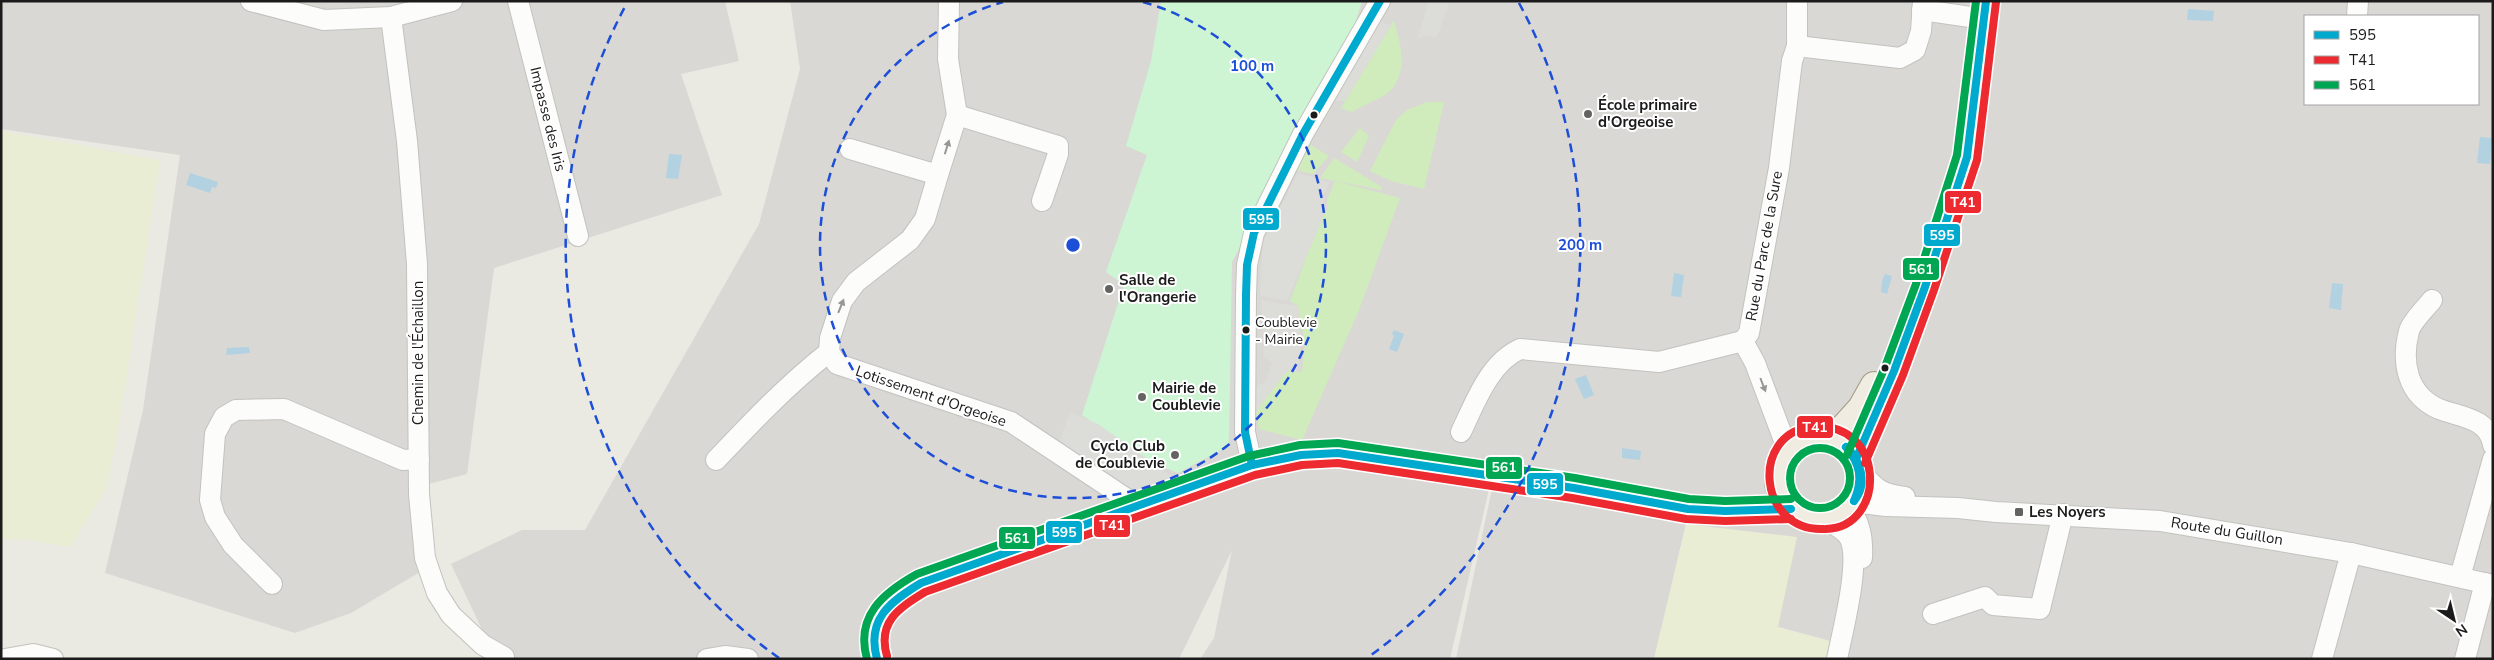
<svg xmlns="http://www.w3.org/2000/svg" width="2494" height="660" viewBox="0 0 2494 660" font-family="'Nunito Sans',sans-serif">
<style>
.residential{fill:#d9d8d4;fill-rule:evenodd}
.farmland{fill:#e8edd4}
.grass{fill:#d0ecbd}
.park{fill:#cdf5d3}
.parking{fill:#dcdcd9}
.water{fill:#b2d1e1}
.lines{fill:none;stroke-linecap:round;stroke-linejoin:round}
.minor-casing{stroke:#c2c2bf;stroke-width:22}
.major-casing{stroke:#a09a80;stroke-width:28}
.minor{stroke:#fcfcfb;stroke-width:20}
.major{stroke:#f0ece2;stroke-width:26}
.bus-1-casing{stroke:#fff;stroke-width:11}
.bus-2-casing{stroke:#fff;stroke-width:11}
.bus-3-casing{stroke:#fff;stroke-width:11}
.bus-1{stroke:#00a9ce;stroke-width:8}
.bus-2{stroke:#ec2a2f;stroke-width:8}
.bus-3{stroke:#00a651;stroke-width:8}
.oneway{fill:#979796}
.ring{fill:none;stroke:#1d4ed8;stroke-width:2.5;stroke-dasharray:9 6}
.poi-dot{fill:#636361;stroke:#fff;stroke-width:2}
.bus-dot{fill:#1b1b1b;stroke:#fff;stroke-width:2}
.labels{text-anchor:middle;stroke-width:4;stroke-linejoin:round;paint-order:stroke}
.bus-label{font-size:14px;fill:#1b1b1b;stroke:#fff;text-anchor:start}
.poi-label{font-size:15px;font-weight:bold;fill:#1b1b1b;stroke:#fff;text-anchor:start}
.street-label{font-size:15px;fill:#1b1b1b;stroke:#fff}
.centre{fill:#1d4ed8;stroke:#fff;stroke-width:2.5}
.ring-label{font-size:15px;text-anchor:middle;font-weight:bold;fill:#1d4ed8;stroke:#fff;stroke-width:4;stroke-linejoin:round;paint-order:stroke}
.line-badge{stroke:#fff;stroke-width:2}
.badge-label{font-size:14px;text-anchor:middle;font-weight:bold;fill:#fff}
</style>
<rect width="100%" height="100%" fill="#eae9e2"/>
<g class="residential">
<polygon points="1,1 725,1 739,61 681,74 722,195 494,268 467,474 413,488 420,572 351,613 295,633 105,573 143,410 180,155 1,129"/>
<path d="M790 1H2493V659H1836L1838 643 1778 627 1686 524 1654 659H1456L1492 489 1483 488 1489 489 1450 659H1200L1214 638 1232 550 1179 659H496L451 564 522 530H585L759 224 800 69ZM2305 16H2478V104H2305Z"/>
</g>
<g class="farmland">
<polygon points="1,131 160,160 117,438 105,491 70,547 30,540 1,539"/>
<polygon points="1686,524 1797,537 1778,627 1829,641 1826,659 1654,659"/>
</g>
<g class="grass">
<path d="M1394 20C1400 43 1408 67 1393 88 1388 96 1361 106 1352 112L1341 108Z"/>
<polygon points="1427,102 1444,102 1424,189 1391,181 1370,171 1396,120 1407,110"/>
<polygon points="1360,128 1369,136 1357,162 1341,152"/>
<polygon points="1306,142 1329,156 1313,174 1292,169"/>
<polygon points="1334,158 1382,187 1381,190 1320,178"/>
<polygon points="1335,181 1400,198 1359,310 1302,440 1259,429 1256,411 1286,372 1302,372 1305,344 1298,306 1290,301 1307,255 1327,208 1327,200"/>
</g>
<polygon class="park" points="1161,1 1362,1 1351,37 1232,262 1229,446 1178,473 1148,461 1082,415 1124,285 1106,272 1147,155 1126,146 1151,61"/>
<g class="parking">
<polygon points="1427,1 1450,1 1437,37 1424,36 1417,39 1427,8"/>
<polygon points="1378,20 1391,26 1345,101 1330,100"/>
<polygon points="1298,173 1330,182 1322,197 1327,208 1287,301 1260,296 1263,241"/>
<polygon points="1261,300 1298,306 1301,341 1297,372 1286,372 1256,411 1257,386 1266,381 1272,362 1264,358"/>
<polygon points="1070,412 1098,424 1176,479 1127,499 1053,460"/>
</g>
<g class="water">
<polygon points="2188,9 2214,11 2213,21 2187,20"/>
<polygon points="2480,137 2492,138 2490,164 2477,163"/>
<polygon points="669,154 682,155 678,179 666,178"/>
<polygon points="190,173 218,182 216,188 212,187 210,193 186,185"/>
<polygon points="1674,273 1684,275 1681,297 1671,296"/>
<polygon points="1885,274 1892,276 1887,294 1881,292 1882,281"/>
<polygon points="2332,283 2343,284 2341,310 2329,308"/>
<polygon points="1394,330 1404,334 1397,352 1389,349 1394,336 1392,334"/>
<polygon points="249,347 250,353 226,355 227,348"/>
<polygon points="1586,375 1594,395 1584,399 1575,379"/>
<polygon points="1622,448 1641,451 1640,460 1622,458"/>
</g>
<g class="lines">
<defs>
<g id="minor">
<polyline points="251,1 324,20 391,17 452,1"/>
<polyline points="518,1 578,236"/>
<polyline points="949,1 948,59 957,115 938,175 925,219 910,240 856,282 842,301 830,338 829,352 837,364 1011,422 1127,499 1134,507"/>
<polyline points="1922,10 1984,19"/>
<polyline points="2357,16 2358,1"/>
<polyline points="391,17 407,141 417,264 419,494 425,558 437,593 451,615 483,645 504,657"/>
<polyline points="1797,46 1900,58 1915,50 1921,31 1923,1"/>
<polyline points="957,115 1058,146 1058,154 1042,201"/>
<polyline points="850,149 938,175"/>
<path d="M2432 300C2425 309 2412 321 2409 331 2401 362 2407 395 2439 409 2460 417 2489 418 2493 445"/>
<polyline points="1743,341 1755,363 1788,451"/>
<path d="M1461 432C1475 403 1489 363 1520 349L1659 362 1743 341 1749 333 1779 168 1792 61 1797 46V1"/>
<path d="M716 460C752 422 787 385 829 352"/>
<polyline points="1252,465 1245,432 1246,295 1247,265 1254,233 1303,134 1380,1"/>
<path d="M1861 472C1876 490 1882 494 1905 497"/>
<polyline points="1854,502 1886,506 1958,508 1996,512 2160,521 2351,553 2493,585"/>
<path d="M1850 507C1860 524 1863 537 1862 558"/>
<path d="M1824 519C1833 524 1843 528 1849 537 1862 559 1842 633 1837 659"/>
<polyline points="2460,577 2493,459"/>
<polyline points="272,584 233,545 215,517 210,500 215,434 224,417 236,410 284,409 403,460 419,459"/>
<polyline points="1933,614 1985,597 1993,605 2040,609 2063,514"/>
<polyline points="5,659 33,654 53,659"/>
<polyline points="707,659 725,656 748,659"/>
<polyline points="2322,659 2351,553"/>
<polyline points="2465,659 2485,583"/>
</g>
<g id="major">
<circle cx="1819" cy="478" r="41"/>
<polyline points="1833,439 1861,408 1874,385"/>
<polyline points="1856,459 1894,371 1925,287 1967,157 1986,1"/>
<path d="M877 659C862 622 893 599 921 583L1252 465 1301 455 1338 453 1574 488 1688 509 1725 511 1791 509"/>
</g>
</defs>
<use href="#minor" class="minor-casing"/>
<use href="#major" class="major-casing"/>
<use href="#minor" class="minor"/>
<use href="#major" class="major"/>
<defs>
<g id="bus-1">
<path d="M1846 447C1861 460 1868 484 1854 501"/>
<path d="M1846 447C1861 465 1863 480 1854 501"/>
<polyline points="1856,459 1894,371 1925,287 1967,157 1986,1"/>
<polyline points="1252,465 1245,432 1246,295 1247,265 1254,233 1303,134 1380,1"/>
<path d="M877 659C866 619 890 602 921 583L1252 465 1301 455 1338 453 1574 488 1688 509 1725 511 1791 509"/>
</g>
<g id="bus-2">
<polyline points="1865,463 1903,375 1934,290 1977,160 1996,2"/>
<path d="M1823 529C1758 531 1750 434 1811 427 1886 419 1888 527 1826 529"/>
<path d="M887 656C877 622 899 608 925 592L1255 475 1302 465 1338 463 1572 498 1686 519 1725 521 1791 519"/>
</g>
<g id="bus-3">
<circle cx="1820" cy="478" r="30"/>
<polyline points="1847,455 1885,367 1916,284 1957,155 1976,1"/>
<path d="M867 659C855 616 883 593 917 574L1249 456 1300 445 1338 443 1575 478 1689 499 1725 501 1791 499"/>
</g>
</defs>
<use href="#bus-1" class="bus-1-casing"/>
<use href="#bus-2" class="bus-2-casing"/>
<use href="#bus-3" class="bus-3-casing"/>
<use href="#bus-1" class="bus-1"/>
<use href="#bus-2" class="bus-2"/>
<use href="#bus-3" class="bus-3"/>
</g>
<defs><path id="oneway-solid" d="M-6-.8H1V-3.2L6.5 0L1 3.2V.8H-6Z" transform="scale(1.25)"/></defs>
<g class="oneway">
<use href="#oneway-solid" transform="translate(947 147) rotate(-73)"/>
<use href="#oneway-solid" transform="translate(841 306) rotate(-68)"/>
<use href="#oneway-solid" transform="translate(1763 385) rotate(69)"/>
</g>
<g class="ring">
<path d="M1143 2A253 253 0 1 1 1003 2"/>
<path d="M779 658A507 507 0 0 1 627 3M1519 3A507 507 0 0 1 1367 658"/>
</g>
<g class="poi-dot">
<circle cx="1588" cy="114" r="5"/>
<circle cx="1109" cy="289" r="5"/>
<circle cx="1142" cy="397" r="5"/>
<circle cx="1175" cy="455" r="5"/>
<rect x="2014" y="507" width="10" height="10" rx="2.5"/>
</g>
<g class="bus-dot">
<circle cx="1314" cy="115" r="4.5"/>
<circle cx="1246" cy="330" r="4.5"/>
<circle cx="1885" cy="368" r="4.5"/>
</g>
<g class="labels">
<g class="bus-label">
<text x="1255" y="327">Coublevie<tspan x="1255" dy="17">- Mairie</tspan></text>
</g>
<g class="poi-label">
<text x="1598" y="110">École primaire<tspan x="1598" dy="17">d'Orgeoise</tspan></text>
<text x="1119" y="285">Salle de<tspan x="1119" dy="17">l'Orangerie</tspan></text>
<text x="1152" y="393">Mairie de<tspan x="1152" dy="17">Coublevie</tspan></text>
<text x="1165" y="451" text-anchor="end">Cyclo Club<tspan x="1165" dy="17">de Coublevie</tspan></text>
<text x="2029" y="517">Les Noyers</text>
</g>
<g class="street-label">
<text transform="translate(548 119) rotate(76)" y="5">Impasse des Iris</text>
<text transform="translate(1764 246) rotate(-80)" y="5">Rue du Parc de la Sure</text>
<text transform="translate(418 353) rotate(-90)" y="5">Chemin de l'Échaillon</text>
<text transform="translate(931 396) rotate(19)" y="5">Lotissement d'Orgeoise</text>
<text transform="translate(2227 531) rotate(9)" y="5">Route du Guillon</text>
</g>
</g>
<circle cx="1073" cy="245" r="8" class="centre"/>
<g class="ring-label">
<text x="1252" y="71">100 m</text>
<text x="1580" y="250">200 m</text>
</g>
<g class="line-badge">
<rect x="1944" y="190" width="38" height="24" rx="5" fill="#ec2a2f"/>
<rect x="1242" y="207" width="38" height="24" rx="5" fill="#00a9ce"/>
<rect x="1923" y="223" width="38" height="24" rx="5" fill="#00a9ce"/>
<rect x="1902" y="257" width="38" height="24" rx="5" fill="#00a651"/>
<rect x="1796" y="415" width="38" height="24" rx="5" fill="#ec2a2f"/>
<rect x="1485" y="456" width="38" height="24" rx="5" fill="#00a651"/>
<rect x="1526" y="472" width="38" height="24" rx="5" fill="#00a9ce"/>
<rect x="1093" y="514" width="38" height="24" rx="5" fill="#ec2a2f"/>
<rect x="1045" y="520" width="38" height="24" rx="5" fill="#00a9ce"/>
<rect x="998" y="526" width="38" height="24" rx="5" fill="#00a651"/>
</g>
<g class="badge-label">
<text x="1963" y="207">T41</text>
<text x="1261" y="224">595</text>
<text x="1942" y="240">595</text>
<text x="1921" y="274">561</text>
<text x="1815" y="432">T41</text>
<text x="1504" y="472">561</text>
<text x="1545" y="489">595</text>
<text x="1112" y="530">T41</text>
<text x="1064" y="537">595</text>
<text x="1017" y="543">561</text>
</g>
<rect width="2494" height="660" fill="none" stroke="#1b1b1b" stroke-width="5"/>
<rect x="2304" y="15" width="175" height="90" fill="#ffffff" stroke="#a4a4a4"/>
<rect x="2314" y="31" width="25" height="8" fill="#00a9ce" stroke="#a4a4a4"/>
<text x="2349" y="40" font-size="15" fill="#1b1b1b">595</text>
<rect x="2314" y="56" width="25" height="8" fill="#ec2a2f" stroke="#a4a4a4"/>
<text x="2349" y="65" font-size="15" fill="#1b1b1b">T41</text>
<rect x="2314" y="81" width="25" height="8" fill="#00a651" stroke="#a4a4a4"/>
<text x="2349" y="90" font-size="15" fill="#1b1b1b">561</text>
<g transform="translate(2454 620) rotate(145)" stroke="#ffffff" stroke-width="4" paint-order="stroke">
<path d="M0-4L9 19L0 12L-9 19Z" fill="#1b1b1b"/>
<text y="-8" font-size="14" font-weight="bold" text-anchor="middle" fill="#1b1b1b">N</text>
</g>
</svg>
